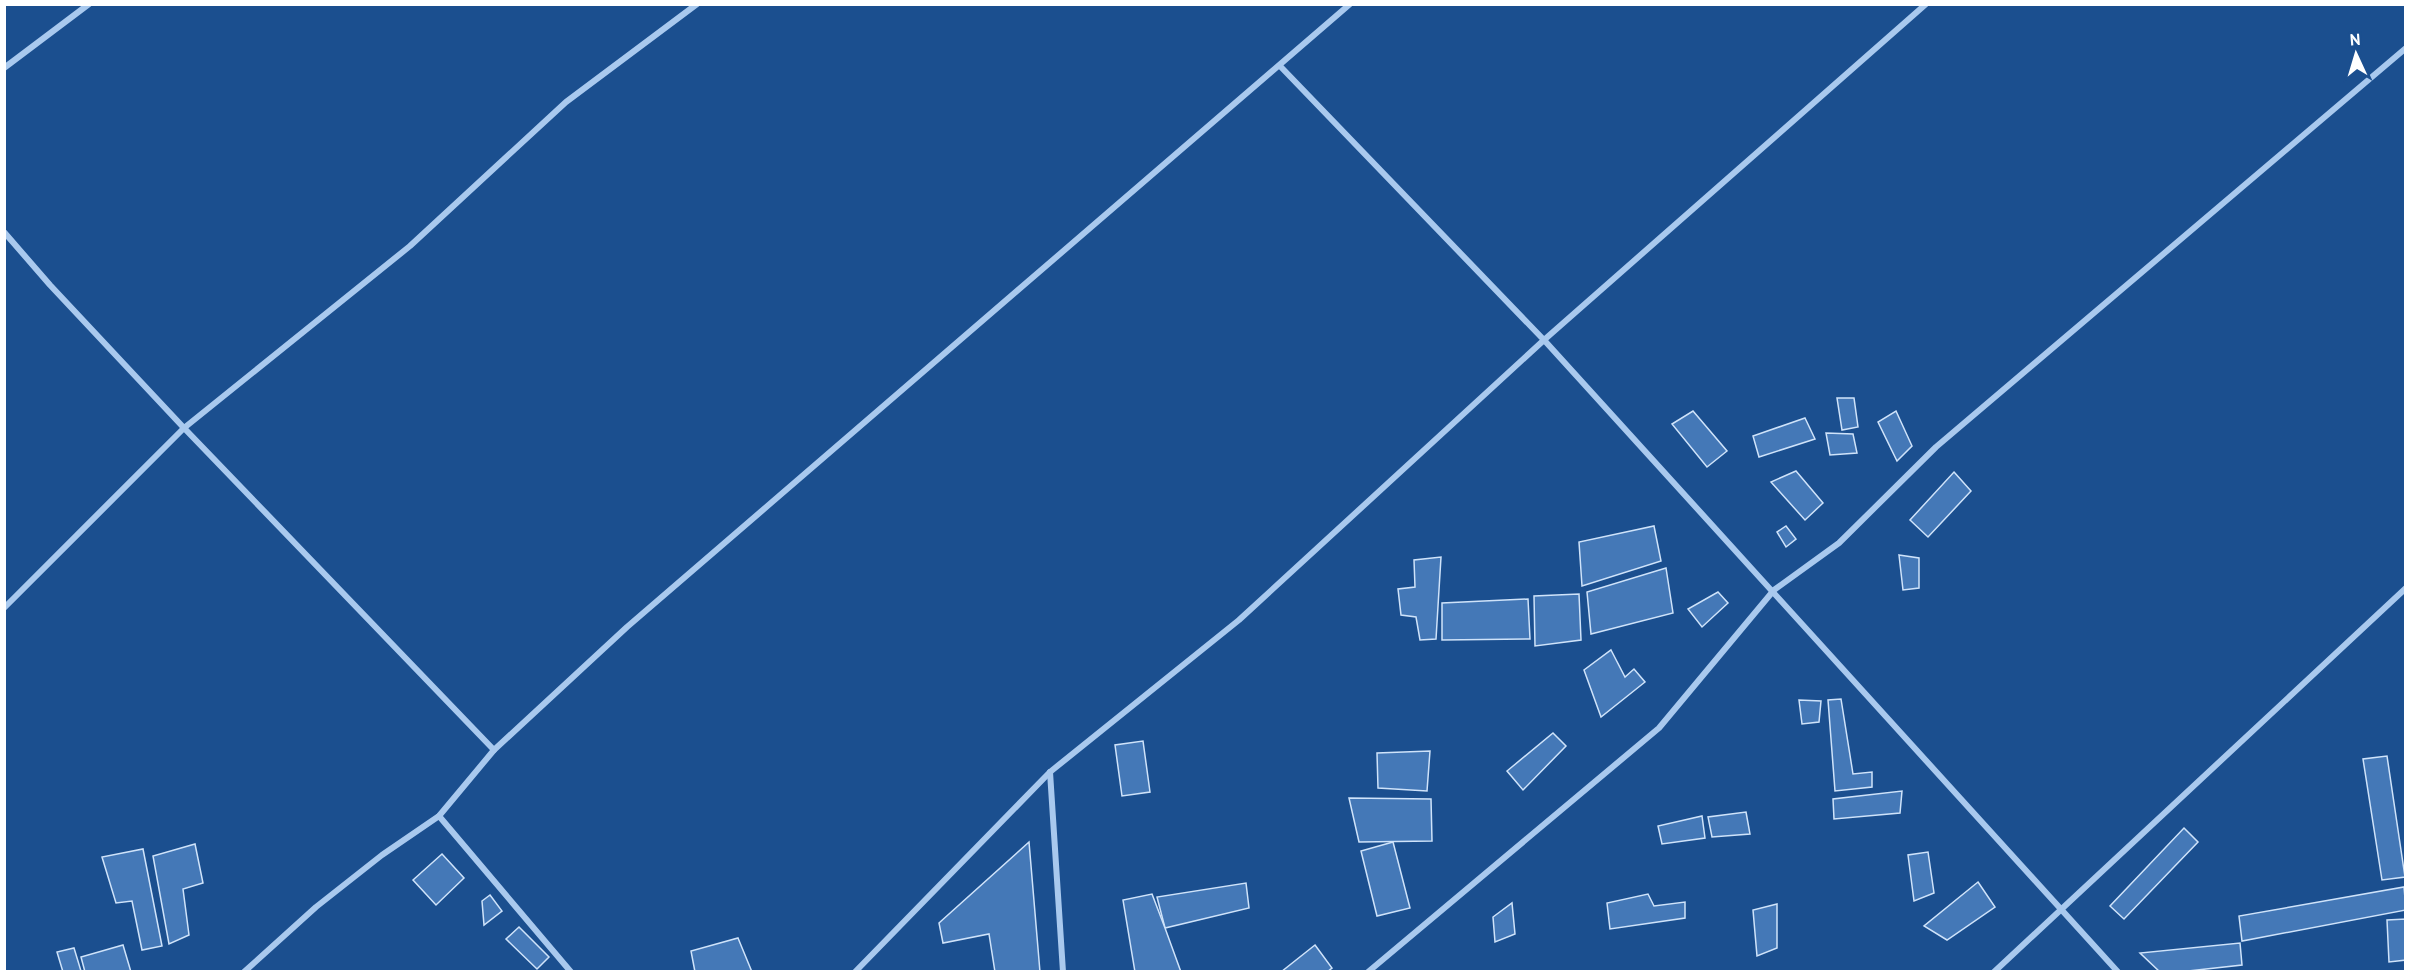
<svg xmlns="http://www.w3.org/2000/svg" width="2410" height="976" viewBox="0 0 2410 976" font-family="'PT Sans',sans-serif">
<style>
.building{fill:#4478b7;stroke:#cfe3fa;stroke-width:1.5}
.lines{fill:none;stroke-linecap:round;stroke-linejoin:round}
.minor{stroke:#a9c9ee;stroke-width:6}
</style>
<rect width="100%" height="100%" fill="#1b4f8f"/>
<g class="building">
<polygon points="1837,398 1854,398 1858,427 1842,430"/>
<polygon points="1693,411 1727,451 1707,467 1672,424"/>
<polygon points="1896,411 1912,446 1897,461 1878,422"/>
<polygon points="1805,418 1815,439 1759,457 1753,436"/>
<polygon points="1826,433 1853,434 1857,453 1830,455"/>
<polygon points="1796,471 1823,503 1805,520 1771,482"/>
<polygon points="1954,472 1971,491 1928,537 1910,520"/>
<polygon points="1654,526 1661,561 1582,586 1579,542"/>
<polygon points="1786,526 1796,539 1786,547 1777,532"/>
<polygon points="1899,555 1919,558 1919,588 1903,590"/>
<polygon points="1441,557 1436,639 1420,640 1416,617 1401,615 1398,589 1415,587 1414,560"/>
<polygon points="1666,568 1673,613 1591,634 1587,592"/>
<polygon points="1718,592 1728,603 1702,627 1688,609"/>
<polygon points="1579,594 1581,640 1535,646 1534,596"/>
<polygon points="1528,599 1530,639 1442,640 1442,603"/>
<polygon points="1611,650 1625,677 1634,669 1645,682 1601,717 1584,670"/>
<polygon points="1841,699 1853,774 1872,772 1872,787 1835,791 1828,700"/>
<polygon points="1799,700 1821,701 1819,722 1802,724"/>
<polygon points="1553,733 1566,746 1523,790 1507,771"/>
<polygon points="1143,741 1150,792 1122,796 1115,745"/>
<polygon points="1430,751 1427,791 1378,788 1377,753"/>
<polygon points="2387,756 2405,877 2382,880 2363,759"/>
<polygon points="1902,791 1900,813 1834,819 1833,799"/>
<polygon points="1349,798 1431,799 1432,841 1359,842"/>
<polygon points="1746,812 1750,834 1712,837 1708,817"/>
<polygon points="1702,816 1705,838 1662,844 1658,826"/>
<polygon points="2184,828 2198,842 2124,919 2110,906"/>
<polygon points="1029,842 1040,972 995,972 989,934 943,943 939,923"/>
<polygon points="1393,842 1410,908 1377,916 1361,851"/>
<polygon points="195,844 203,883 183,889 189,935 169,944 153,856"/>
<polygon points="143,849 162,946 142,950 132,901 116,903 102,857"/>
<polygon points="1928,852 1934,893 1914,901 1908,855"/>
<polygon points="442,854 464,878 436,905 413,880"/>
<polygon points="1978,882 1995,907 1947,940 1924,926"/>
<polygon points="1246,883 1249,908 1165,928 1157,897"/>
<polygon points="2404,887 2406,910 2242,941 2239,916"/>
<polygon points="1152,894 1165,928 1181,972 1135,972 1123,900"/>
<polygon points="1648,894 1654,906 1685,902 1685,918 1610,929 1607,903"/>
<polygon points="490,895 502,911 484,925 482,901"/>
<polygon points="1512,903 1515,934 1495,942 1493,917"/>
<polygon points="1777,904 1777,948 1757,956 1753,910"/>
<polygon points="2406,919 2406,960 2389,962 2387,920"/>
<polygon points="519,927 549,957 537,969 506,939"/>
<polygon points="738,938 752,972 695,972 691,951"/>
<polygon points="2240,943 2242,965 2179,972 2160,972 2140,953"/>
<polygon points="123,945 131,972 85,972 81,957"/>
<polygon points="1315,945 1332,968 1327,972 1281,972"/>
<polygon points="74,948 81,971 63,972 57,952"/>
</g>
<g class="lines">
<g class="minor">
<polyline points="1926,4 1544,340 2118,972"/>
<polyline points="4,68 89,4"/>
<polyline points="4,232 50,285 184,428 494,750"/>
<polyline points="4,608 184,428 410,246 566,102 697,4"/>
<polyline points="1050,772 1063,972"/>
<polyline points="439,816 571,972"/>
<polyline points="244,972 316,907 382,855 439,816 494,750 627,627 1350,4"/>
<polyline points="855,972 1050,772 1239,620 1544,340 1280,66"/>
<polyline points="1368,972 1659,728 1774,590 1839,543 1936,447 2406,48"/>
<polyline points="1994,972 2406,588"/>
</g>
</g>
<rect width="2410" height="976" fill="none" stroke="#ffffff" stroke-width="12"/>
<g transform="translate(2356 54) rotate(356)" stroke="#1b4f8f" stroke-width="4.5" paint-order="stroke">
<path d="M0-4.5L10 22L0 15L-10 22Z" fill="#ffffff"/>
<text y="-9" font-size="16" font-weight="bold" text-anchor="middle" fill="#ffffff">N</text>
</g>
</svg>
